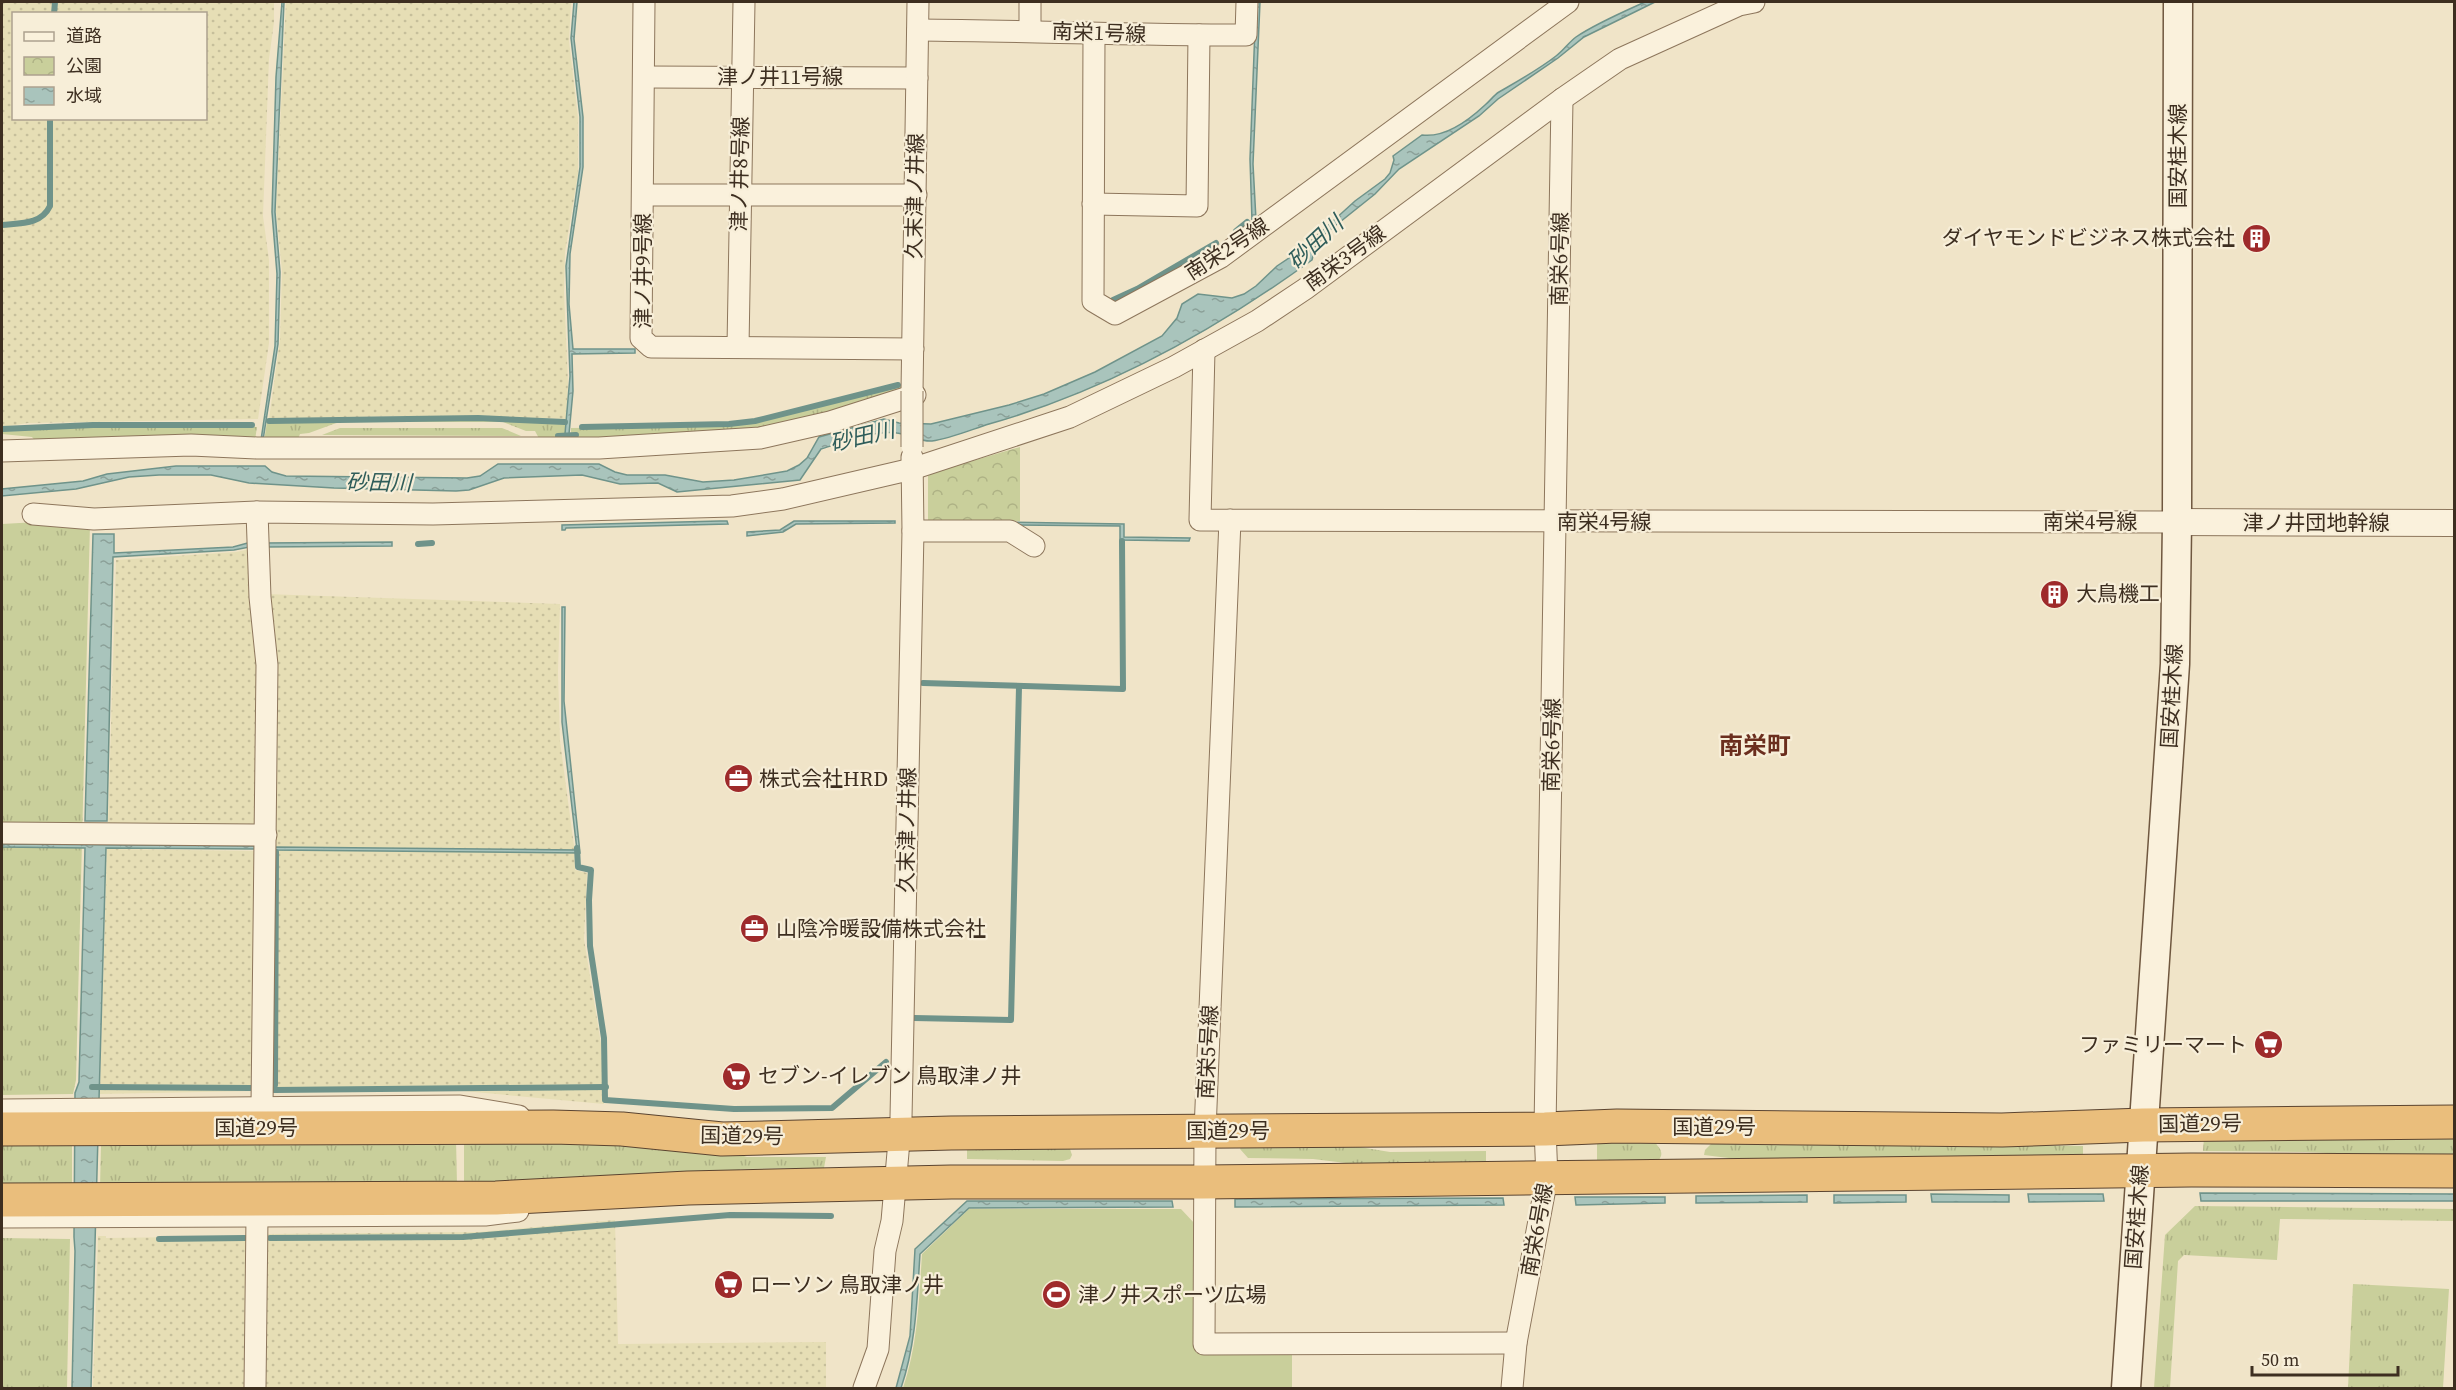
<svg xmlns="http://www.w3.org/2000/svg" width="2456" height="1390" viewBox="0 0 2456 1390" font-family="'Source Serif 4','Noto Sans JP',serif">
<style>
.farmland{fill:url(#farmland-dots);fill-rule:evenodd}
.grass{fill:url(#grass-tufts)}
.park{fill:url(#park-crowns)}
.garden{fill:#c9cf9b}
.water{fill:url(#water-ripples);stroke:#6f938a;stroke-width:1.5}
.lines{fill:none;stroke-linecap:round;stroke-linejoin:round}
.stream{stroke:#6f938a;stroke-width:6}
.minor-casing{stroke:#8d765c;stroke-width:23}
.tertiary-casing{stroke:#8d765c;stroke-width:28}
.secondary-casing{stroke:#6f573f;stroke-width:31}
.trunk-casing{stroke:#5b4430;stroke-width:35}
.minor{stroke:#faf1dc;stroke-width:21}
.tertiary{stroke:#faf1dc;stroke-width:26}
.secondary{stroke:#faf1dc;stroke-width:28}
.trunk{stroke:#eabe7c;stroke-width:33}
.minor-bridge-casing{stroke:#8d765c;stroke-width:23;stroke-linecap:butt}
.minor-bridge{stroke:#faf1dc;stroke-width:21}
.labels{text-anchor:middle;stroke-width:4.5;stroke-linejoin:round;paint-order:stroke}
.street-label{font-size:21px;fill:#3d2e20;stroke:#f7eed8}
.poi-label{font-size:21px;fill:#3d2e20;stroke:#f7eed8;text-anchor:start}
.water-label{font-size:22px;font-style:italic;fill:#2f5d5a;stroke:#f7eed8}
.quarter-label{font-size:24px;font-weight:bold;fill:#6b2e1e;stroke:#f7eed8}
</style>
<defs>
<pattern id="farmland-dots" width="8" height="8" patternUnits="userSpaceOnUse" patternTransform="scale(1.5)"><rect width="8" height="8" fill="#e6deb5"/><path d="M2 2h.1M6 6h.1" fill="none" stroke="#c6bf9b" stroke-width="1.8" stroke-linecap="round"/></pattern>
<pattern id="grass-tufts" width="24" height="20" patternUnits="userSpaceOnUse" patternTransform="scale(1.5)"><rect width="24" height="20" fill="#c9cf9b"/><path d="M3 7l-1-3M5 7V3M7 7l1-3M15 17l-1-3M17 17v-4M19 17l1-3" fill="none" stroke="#aeb285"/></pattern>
<pattern id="park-crowns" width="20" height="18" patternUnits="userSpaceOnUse" patternTransform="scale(1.5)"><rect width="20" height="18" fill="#c9cf9b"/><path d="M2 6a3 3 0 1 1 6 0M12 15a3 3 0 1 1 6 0" fill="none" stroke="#aeb285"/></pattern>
<pattern id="water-ripples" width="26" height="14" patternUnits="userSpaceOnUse" patternTransform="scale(1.5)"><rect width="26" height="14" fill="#a9c4bc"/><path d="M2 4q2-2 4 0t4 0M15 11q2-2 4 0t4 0" fill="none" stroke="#8ba098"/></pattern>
</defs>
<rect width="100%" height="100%" fill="#f0e4c8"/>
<g class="farmland">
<path d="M2 2H274V22L269 59 263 216 269 260V343L258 419 28 423 2 427ZM14 14H206V118H14Z"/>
<polygon points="286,2 571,2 569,41 578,118 578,174 565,252 564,292 568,383 566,419 398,416 269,419 280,340 282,271 276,211"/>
<polygon points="255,548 259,667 256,826 108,827 116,560 236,552"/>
<polygon points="265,594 560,604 558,672 560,741 574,846 575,870 587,873 584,939 601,1044 604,1104 463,1091 272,1092"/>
<polygon points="107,849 258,851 257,1091 100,1094"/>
<polygon points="615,1220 618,1344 826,1342 826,1388 265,1388 267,1234 479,1232"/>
<polygon points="98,1236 106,1236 106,1238 251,1236 248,1388 93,1388"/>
</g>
<g class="grass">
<polygon points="902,385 902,391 755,433 542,444 535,431 526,431 503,422 339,422 309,433 300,434 298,439 264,441 267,422 504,420 566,423 565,435 571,434 571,428 665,427 756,423"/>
<polygon points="93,427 257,427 255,440 37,443 32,437 2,434 2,430"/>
<polygon points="340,428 502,428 521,436 322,435"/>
<polygon points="37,522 90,524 76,1080 73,1094 2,1095 2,524"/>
<polygon points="2454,1134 2454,1159 2306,1152 2203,1151 2204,1137"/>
<polygon points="464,1137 611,1141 734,1153 747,1157 826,1157 824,1168 740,1169 737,1176 464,1184"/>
<path d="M1597 1137 1654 1141C1660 1149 1665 1153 1658 1161H1597Z"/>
<polygon points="456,1138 457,1185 100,1188 101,1144"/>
<polygon points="72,1139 72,1190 2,1189 2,1140"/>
<polygon points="1716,1139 2083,1146 2083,1162 1778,1164 1704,1155 1705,1150"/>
<polygon points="1243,1144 1341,1144 1390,1152 1486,1151 1486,1165 1387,1168 1313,1159 1248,1158 1240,1149"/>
<polygon points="967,1145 1060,1147 1070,1149 1072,1155 1070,1159 1063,1161 967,1159"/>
<polygon points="2195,1206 2454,1209 2454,1221 2280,1219 2277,1260 2184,1255 2178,1261 2170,1388 2154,1388 2165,1235"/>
<polygon points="2,1238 70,1239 67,1388 2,1388"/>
<polygon points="2353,1284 2449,1289 2443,1388 2348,1388"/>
</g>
<polygon class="park" points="1020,447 1020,521 928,520 928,476 931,473"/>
<path class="garden" d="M969 1209H1181L1195 1224 1196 1353H1292V1388H903C918 1344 919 1300 922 1254Z"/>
<g class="water">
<polygon points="282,2 284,2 275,212 280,272 278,344 263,440 261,440 275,346 277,274 272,212 276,77"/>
<polygon points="574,2 577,2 574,39 583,117 583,167 570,254 569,304 573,349 635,349 635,353 572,354 573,391 569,434 565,434 570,376 566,266 580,167 580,117 571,38"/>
<polygon points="1256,2 1260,2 1253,164 1256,220 1252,221 1250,159"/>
<path d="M1645 2H1655L1584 37 1558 58 1498 99 1479 116 1399 169 1375 194 1325 234 1315 248 1312 260C1214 331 1106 391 989 424 973 429 949 439 932 441 921 442 908 434 897 433 872 430 845 442 821 449L800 480 677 492 658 483 620 484 582 475 504 478 469 490 456 491 334 488 249 483 211 475H159L129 477 76 489 2 496V489L83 481 107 474 176 466H265L272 472 286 476 467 478 480 476 498 464H599L615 472 627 475H665L703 482 734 480 787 471 799 465 807 458 819 437 884 419 899 423 931 424 1009 405 1044 394 1095 372 1162 336 1177 318 1182 304 1198 294 1232 298 1244 294 1256 286 1277 266 1301 250 1355 201 1385 179 1390 173 1394 160 1393 156 1422 135C1445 138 1469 120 1485 105 1490 101 1494 95 1499 92 1518 81 1538 70 1556 56 1564 50 1569 42 1576 37 1595 24 1625 11 1645 2Z"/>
<polygon points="720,521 727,521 728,524 566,528 565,530 562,530 562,525"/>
<polygon points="794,521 895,521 895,523 796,524 783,532 747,536 747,532 780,530"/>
<polygon points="928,521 1124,524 1124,537 1190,538 1189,541 1120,540 1120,526 928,524"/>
<polygon points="93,534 114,534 114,553 233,547 255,541 255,546 234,550 113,557 107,821 85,821"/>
<polygon points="392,542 392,546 265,547 265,543"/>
<polygon points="562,607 565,607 564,701 580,853 275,850 275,847 577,850 562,722"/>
<polygon points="2,844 256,846 256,849 106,848 91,1388 72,1388 75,1251 74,1237 75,1093 79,1082 85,848 2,847"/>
<polygon points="2200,1193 2454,1194 2454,1201 2201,1201"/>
<polygon points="1931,1194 2009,1195 2009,1202 1932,1202"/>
<polygon points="2028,1194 2103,1194 2104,1201 2029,1202"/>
<polygon points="1807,1195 1807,1202 1696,1203 1696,1196"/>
<polygon points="1834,1195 1906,1195 1906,1202 1834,1203"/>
<polygon points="1575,1197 1665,1197 1665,1203 1576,1205"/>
<polygon points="1503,1198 1504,1205 1235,1207 1235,1199"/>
<path d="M967 1201H1172L1173 1207 969 1208 920 1254C917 1300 916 1344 901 1388H896L910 1336 915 1249Z"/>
</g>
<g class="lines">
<g class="stream">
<polyline points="54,14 55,2"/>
<path d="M2 225C20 223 41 225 50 206V118"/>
<polyline points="1236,231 1247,222"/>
<polyline points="1113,300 1137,289 1216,243"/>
<polyline points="269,421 478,418 565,422"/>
<polyline points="582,427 729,424 755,421 898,385"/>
<polyline points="2,429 93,425 252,425"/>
<polyline points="558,436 576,435"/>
<polyline points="418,544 432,543"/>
<polyline points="923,683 1123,689 1122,541"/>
<polyline points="577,848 578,867 591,870 589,900 590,946 604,1038 605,1100 734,1109 832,1108 886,1062"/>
<polyline points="914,1018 1011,1020 1019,687"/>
<polyline points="275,1085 276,852"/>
<polyline points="92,1087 251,1088"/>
<polyline points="274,1090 606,1087"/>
<polyline points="270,1238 463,1237 730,1215 831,1216"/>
<polyline points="159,1239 245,1238"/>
</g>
<defs>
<g id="minor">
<polyline points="644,2 641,338 651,347 913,349"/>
<path d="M918 30C1028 31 1137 35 1246 35L1247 2"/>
<polyline points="1030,31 1030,2"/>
<polyline points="1094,35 1093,301 1115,314 1221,257 1568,2"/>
<polyline points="644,77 917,78"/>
<polyline points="643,195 916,195"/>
<polyline points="1093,204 1197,206 1199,35"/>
<polyline points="738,347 744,2"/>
<polyline points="1204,350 1200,520 2177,522"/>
<polyline points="912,391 918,2"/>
<polyline points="2,451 191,445 257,448 599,448 760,438 830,422 915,395"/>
<polyline points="257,512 260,597 267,665 262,1106"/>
<polyline points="33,514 94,519 257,512 433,514 732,506 783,499 912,469 1070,417 1174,367 1257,321 1305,289 1562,99 1620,59 1739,5 1754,2"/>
<polyline points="1230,520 1205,1131 1204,1344 1516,1343"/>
<polyline points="913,531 1010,531 1034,546"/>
<polyline points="2,833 266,835"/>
<polyline points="2,1110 460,1106 519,1116"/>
<polyline points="2,1217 485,1215 518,1211"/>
<polyline points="255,1388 257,1217"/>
<polyline points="864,1388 878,1349 885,1251 892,1221 901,1118 913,531 912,457"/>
<polyline points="1512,1388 1516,1343 1547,1178 1545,1129 1562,99"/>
</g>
<polyline id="tertiary" points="2177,522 2454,523"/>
<polyline id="secondary" points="2126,1388 2175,664 2177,522 2178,2"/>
<g id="trunk">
<polyline points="2,1129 553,1127 622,1129 722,1139 951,1133 1545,1129 1617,1126 2002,1130 2143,1125 2454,1122"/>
<polyline points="2,1200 496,1198 688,1188 951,1182 1203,1182 2191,1170 2454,1171"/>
</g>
</defs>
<use href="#minor" class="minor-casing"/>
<use href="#tertiary" class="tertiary-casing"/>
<use href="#secondary" class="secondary-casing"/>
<use href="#trunk" class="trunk-casing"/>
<use href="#minor" class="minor"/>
<use href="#tertiary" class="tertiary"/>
<use href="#secondary" class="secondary"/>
<use href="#trunk" class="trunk"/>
<defs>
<polyline id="minor-bridge" points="912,447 912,391"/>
</defs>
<use href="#minor-bridge" class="minor-bridge-casing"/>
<use href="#minor-bridge" class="minor-bridge"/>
</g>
<defs>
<symbol id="building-disc" viewBox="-11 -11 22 22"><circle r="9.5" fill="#9e2a2b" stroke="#f7eed8"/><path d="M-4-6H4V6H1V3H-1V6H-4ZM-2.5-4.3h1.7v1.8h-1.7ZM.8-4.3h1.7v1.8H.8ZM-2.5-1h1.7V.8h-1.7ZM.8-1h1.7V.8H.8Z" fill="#fff"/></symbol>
<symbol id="office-disc" viewBox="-11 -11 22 22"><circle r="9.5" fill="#9e2a2b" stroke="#f7eed8"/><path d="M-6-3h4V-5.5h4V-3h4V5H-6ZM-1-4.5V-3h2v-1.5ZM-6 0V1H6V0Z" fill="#fff"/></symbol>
<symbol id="supermarket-disc" viewBox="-11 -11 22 22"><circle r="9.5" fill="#9e2a2b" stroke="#f7eed8"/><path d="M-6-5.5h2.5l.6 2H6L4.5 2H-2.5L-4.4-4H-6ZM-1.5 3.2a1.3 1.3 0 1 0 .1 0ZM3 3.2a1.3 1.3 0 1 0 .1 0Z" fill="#fff"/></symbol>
<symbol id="stadium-disc" viewBox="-11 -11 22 22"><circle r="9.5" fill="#9e2a2b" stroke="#f7eed8"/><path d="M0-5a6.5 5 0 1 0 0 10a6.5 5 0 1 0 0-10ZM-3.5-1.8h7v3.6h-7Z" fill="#fff"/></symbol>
</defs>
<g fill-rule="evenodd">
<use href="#building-disc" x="2240" y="222" width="33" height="33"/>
<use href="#building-disc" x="2038" y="578" width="33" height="33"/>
<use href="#office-disc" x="722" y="762" width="33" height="33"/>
<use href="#office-disc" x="738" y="912" width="33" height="33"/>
<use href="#supermarket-disc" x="2252" y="1028" width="33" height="33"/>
<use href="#supermarket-disc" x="720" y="1060" width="33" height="33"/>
<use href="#supermarket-disc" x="712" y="1268" width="33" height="33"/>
<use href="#stadium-disc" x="1040" y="1278" width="33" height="33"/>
</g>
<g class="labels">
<g class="street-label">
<text transform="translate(1099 33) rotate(2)" y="7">南栄1号線</text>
<text x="780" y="84">津ノ井11号線</text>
<text transform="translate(2178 156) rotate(-90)" y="7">国安桂木線</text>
<text transform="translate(740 174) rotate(-89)" y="7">津ノ井8号線</text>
<text transform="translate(915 196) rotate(-89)" y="7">久末津ノ井線</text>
<text transform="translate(1227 249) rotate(-33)" y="7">南栄2号線</text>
<text transform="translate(1345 258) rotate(-36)" y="7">南栄3号線</text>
<text transform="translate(1560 259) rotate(-89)" y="7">南栄6号線</text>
<text transform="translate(643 271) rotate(-90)" y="7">津ノ井9号線</text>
<text x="1604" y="529">南栄4号線</text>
<text x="2090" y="529">南栄4号線</text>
<text x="2316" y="530">津ノ井団地幹線</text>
<text transform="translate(2172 696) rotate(-87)" y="7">国安桂木線</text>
<text transform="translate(1552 745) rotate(-89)" y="7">南栄6号線</text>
<text transform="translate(907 830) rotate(-89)" y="7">久末津ノ井線</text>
<text transform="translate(1208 1052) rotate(-87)" y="7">南栄5号線</text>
<text transform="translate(2200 1124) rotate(-1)" y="7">国道29号</text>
<text x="1714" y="1134">国道29号</text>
<text x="256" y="1135">国道29号</text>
<text x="1228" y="1138">国道29号</text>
<text transform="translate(742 1136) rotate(1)" y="7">国道29号</text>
<text transform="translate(2137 1217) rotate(-86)" y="7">国安桂木線</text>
<text transform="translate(1537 1230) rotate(-80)" y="7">南栄6号線</text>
</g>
<g class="poi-label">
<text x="2235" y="245" text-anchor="end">ダイヤモンドビジネス株式会社</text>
<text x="2076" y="601">大鳥機工</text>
<text x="759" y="786">株式会社HRD</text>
<text x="776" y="936">山陰冷暖設備株式会社</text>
<text x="2247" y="1052" text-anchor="end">ファミリーマート</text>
<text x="758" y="1083">セブン-イレブン 鳥取津ノ井</text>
<text x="750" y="1292">ローソン 鳥取津ノ井</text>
<text x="1078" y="1302">津ノ井スポーツ広場</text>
</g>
<g class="water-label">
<text transform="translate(1315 242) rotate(-43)" y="8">砂田川</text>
<text transform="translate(862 436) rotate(-13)" y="8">砂田川</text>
<text transform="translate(379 482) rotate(1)" y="8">砂田川</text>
</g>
<g class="quarter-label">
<text x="1755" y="754">南栄町</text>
</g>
</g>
<rect width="2456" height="1390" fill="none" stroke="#3d2e20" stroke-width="6"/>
<rect x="12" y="12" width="195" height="108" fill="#f7eed8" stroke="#ada18e" stroke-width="1.5"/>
<rect x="24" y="32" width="30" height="9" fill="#faf1dc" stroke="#ada18e" stroke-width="1.5"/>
<text x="66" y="42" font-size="18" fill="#3d2e20">道路</text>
<rect x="24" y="57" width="30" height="18" fill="url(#park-crowns)" stroke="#ada18e" stroke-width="1.5"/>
<text x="66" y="72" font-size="18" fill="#3d2e20">公園</text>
<rect x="24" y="87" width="30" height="18" fill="url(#water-ripples)" stroke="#ada18e" stroke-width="1.5"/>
<text x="66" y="102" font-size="18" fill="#3d2e20">水域</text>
<path d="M2252 1366v9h146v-9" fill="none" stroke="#3d2e20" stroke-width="3"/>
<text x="2261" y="1366" font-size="18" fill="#3d2e20" stroke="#f7eed8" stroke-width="4.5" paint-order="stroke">50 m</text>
</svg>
